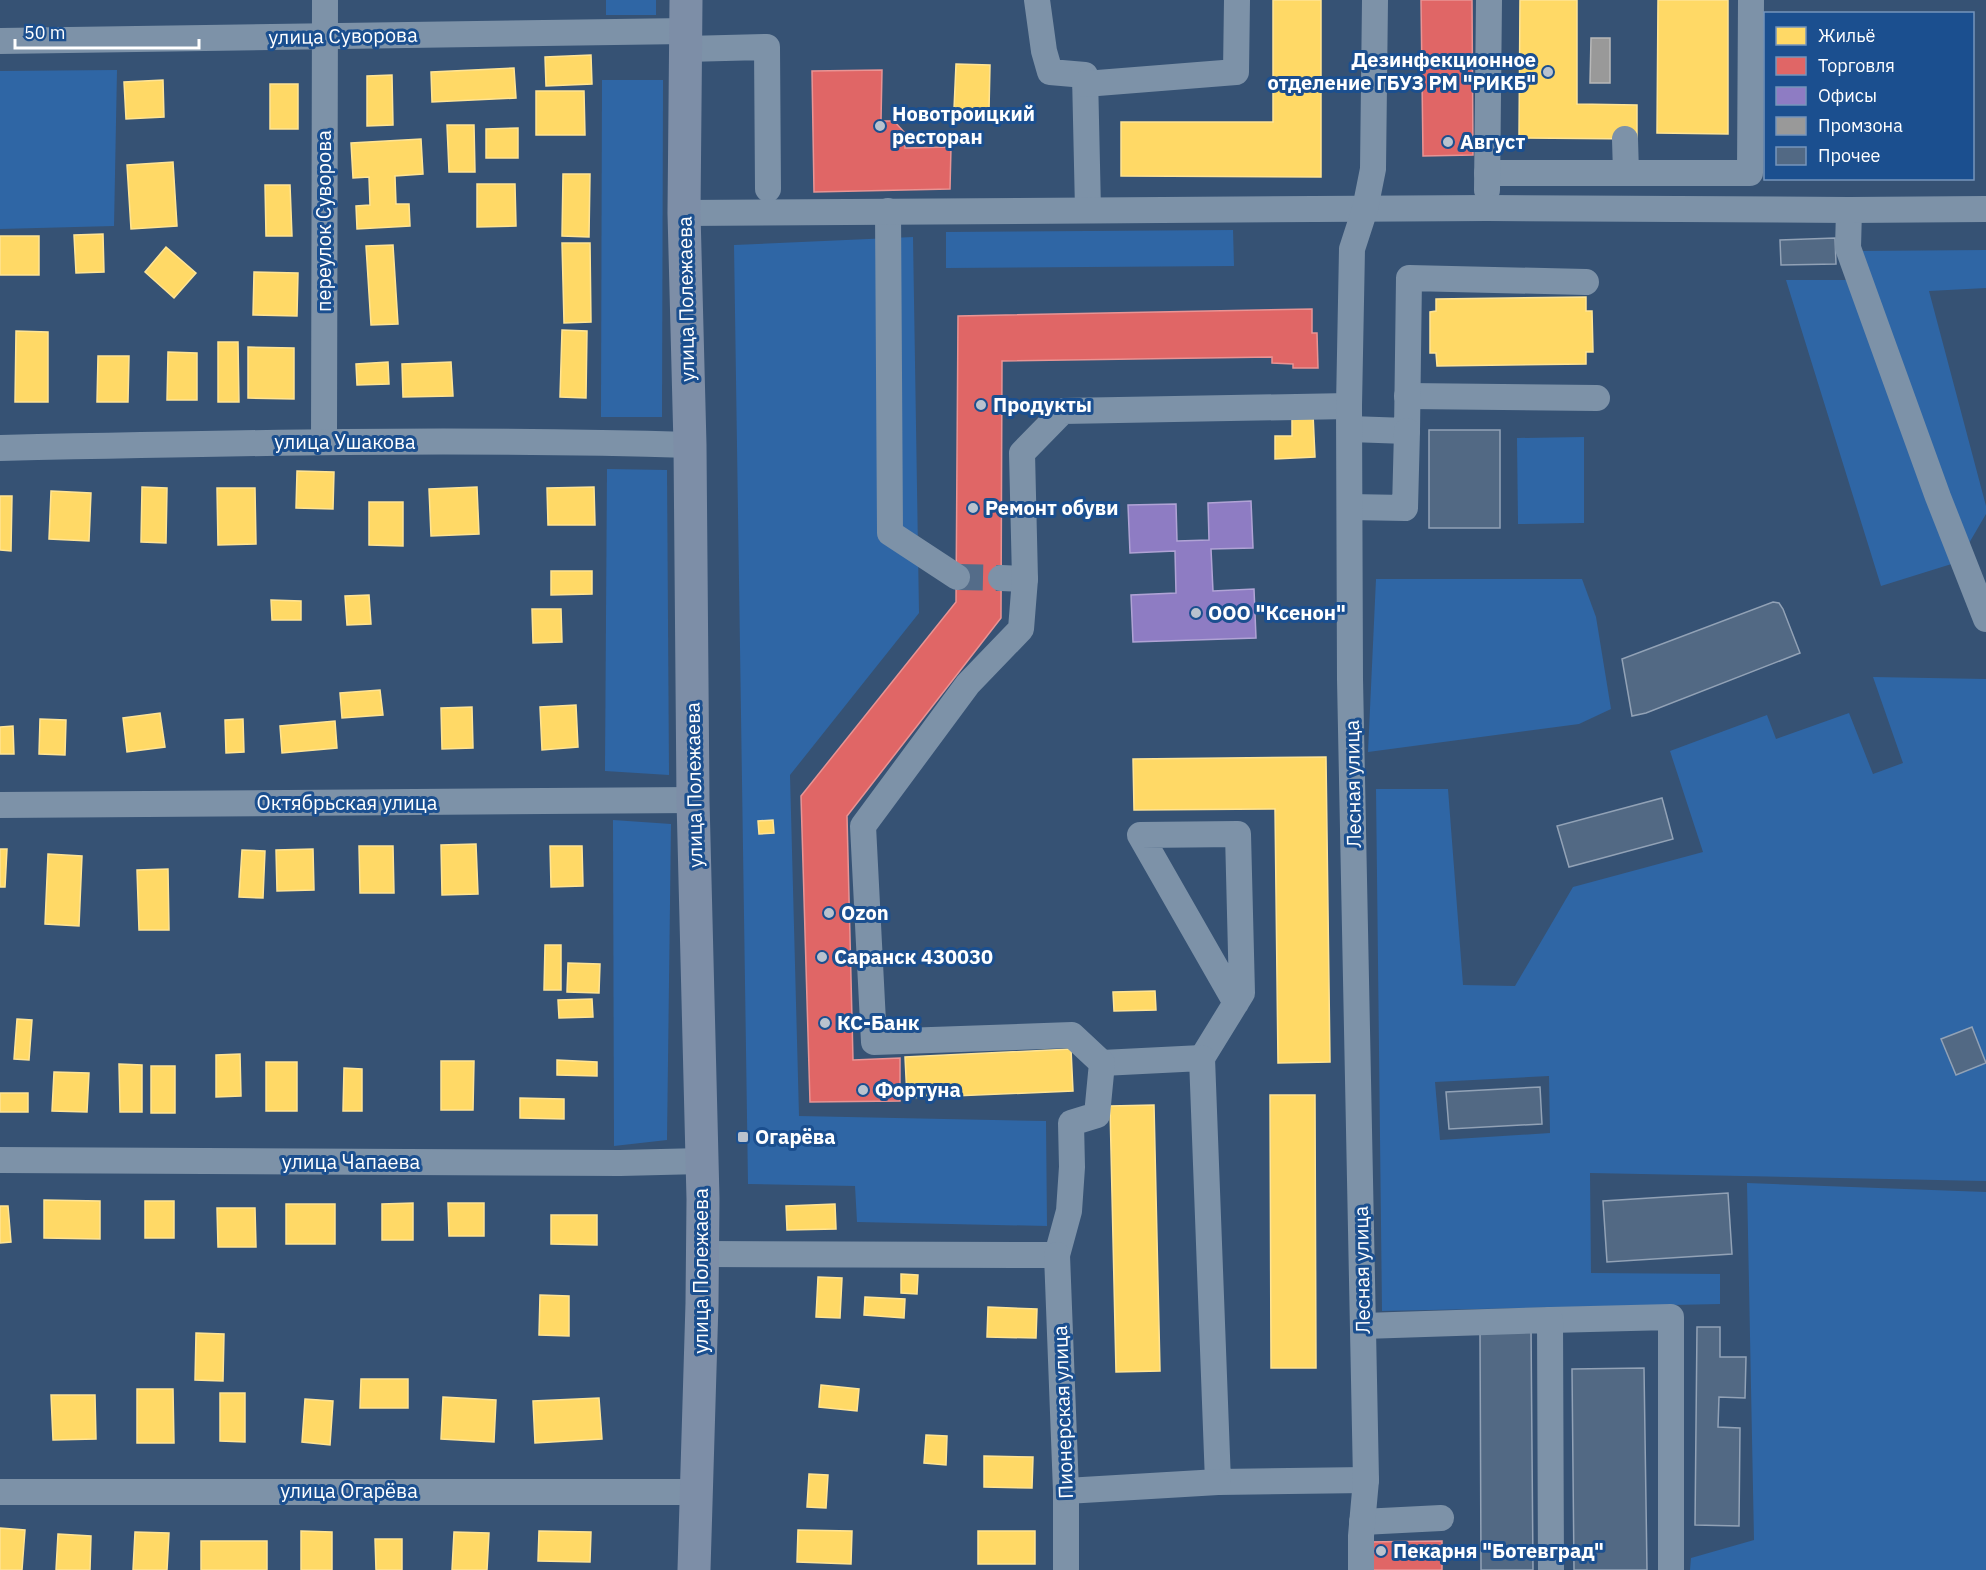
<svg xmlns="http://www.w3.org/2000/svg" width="1986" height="1570" viewBox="0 0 1986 1570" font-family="'IBM Plex Sans',sans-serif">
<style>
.green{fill:#2f66a5;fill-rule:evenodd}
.homes{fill:#ffd966;stroke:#ffe494;stroke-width:1.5}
.shops{fill:#e06666;stroke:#e99494;stroke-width:1.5}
.offices{fill:#8e7cc3;stroke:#b0a3d5;stroke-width:1.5}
.industry{fill:#999;stroke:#b8b8b8;stroke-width:1.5}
.building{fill:#526984;stroke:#92a2b6;stroke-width:1.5}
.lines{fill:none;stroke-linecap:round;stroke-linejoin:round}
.minor-tunnel{stroke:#546c89;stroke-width:26;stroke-dasharray:26 13;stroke-linecap:butt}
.minor{stroke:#7d92a8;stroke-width:26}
.major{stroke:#7d8ea7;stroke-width:33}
.poi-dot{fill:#b9c2ce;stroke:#1b4f8f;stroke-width:2}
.labels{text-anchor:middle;stroke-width:6;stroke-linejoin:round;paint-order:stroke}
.street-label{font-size:20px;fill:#fff;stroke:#1b4f8f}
.poi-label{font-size:20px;font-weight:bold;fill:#fff;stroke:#1b4f8f;text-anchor:start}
</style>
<rect width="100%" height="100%" fill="#365274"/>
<g class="green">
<rect x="606" y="0" width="50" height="15"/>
<polygon points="117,70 114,226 0,229 0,71"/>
<polygon points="602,80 663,80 662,417 601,417"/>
<polygon points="1233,230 1234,266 946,268 946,232"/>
<polygon points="913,237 919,613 790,775 799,1116 1046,1121 1047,1226 857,1222 855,1186 748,1184 734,245"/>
<polygon points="1986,250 1986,288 1929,291 1986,506 1986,514 1958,562 1881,586 1786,280 1858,280 1857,251"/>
<polygon points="1584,437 1584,523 1518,524 1517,438"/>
<polygon points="607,469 667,470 669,775 605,771"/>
<polygon points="1376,579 1582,579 1596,617 1611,709 1579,724 1368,752"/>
<path d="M1873 677 1986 679V1181L1590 1173 1591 1273 1720 1274V1304L1382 1311 1376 789H1448L1463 985 1515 986 1573 887 1703 852 1670 751 1767 715 1776 739 1849 713 1873 774 1903 763ZM1549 1076 1550 1133 1440 1140 1435 1082Z"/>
<polygon points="613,820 671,824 667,1140 614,1146"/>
<polygon points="1747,1183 1986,1192 1986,1570 1690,1570 1691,1558 1754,1540"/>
</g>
<g class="homes">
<polygon points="1273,0 1321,0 1321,177 1121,176 1121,122 1273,122"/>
<polygon points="1520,0 1577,0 1577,104 1637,105 1637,139 1519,138"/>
<polygon points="1658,0 1728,0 1728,134 1657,133"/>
<polygon points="591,55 592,84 546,86 545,57"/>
<polygon points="956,64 990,65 989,111 954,109"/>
<polygon points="514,68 516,98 432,102 431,72"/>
<polygon points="392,75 393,125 367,126 367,76"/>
<polygon points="163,80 164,117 126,119 124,82"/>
<rect x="270" y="84" width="28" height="45"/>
<polygon points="536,91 584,91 585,135 536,135"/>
<polygon points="447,125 474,125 475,172 449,172"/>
<polygon points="518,128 518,158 486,158 486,129"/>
<polygon points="421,139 423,174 395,176 396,204 409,204 410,226 357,229 356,206 370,205 369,177 353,178 351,143"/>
<polygon points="173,162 177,226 131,229 127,165"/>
<polygon points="563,174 590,174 589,237 562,236"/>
<polygon points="477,184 515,184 516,226 477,227"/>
<polygon points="265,185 290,185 292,236 266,236"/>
<polygon points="103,234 104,272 76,273 74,235"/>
<rect x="0" y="236" width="39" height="39"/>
<polygon points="562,243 590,243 591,322 564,323"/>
<polygon points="393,245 398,324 371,325 366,246"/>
<polygon points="166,247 196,273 174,298 145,272"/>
<polygon points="254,272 298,273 297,316 253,315"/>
<polygon points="1586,297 1586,311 1592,311 1593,352 1586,352 1586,364 1437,366 1436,353 1430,353 1430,312 1436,311 1436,299"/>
<polygon points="562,330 587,331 586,398 560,397"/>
<polygon points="16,331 48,332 48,402 15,402"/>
<polygon points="218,342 238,342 239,402 218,402"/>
<polygon points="248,347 294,348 294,399 248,398"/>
<polygon points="168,352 197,353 197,400 167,400"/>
<polygon points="98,356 129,356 128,402 97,402"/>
<polygon points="388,362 389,384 357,385 356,364"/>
<polygon points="451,362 453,396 403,397 402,364"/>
<polygon points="1313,414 1315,457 1275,459 1275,436 1292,436 1292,415"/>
<polygon points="297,471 334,472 333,509 296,508"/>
<polygon points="142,487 167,488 166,543 141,542"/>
<polygon points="477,487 479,534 431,536 429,489"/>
<polygon points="594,487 595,525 548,525 547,488"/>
<polygon points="217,488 255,488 256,544 218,545"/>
<polygon points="51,491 91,493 89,541 49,539"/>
<polygon points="0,496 12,496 11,551 0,550"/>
<polygon points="369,502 403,502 403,546 369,545"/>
<polygon points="551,571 592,571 592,594 551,595"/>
<polygon points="369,595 371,624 347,625 345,596"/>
<polygon points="271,600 301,601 301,620 272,620"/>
<polygon points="532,609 561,609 562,642 533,643"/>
<polygon points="380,690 383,715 342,718 340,693"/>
<polygon points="576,705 578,747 542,750 540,707"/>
<polygon points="472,707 473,748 442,749 441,708"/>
<polygon points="160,713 165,747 127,752 123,718"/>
<polygon points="40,719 66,720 65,755 39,754"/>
<polygon points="243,719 244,752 226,753 225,720"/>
<polygon points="335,721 337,748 282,753 280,726"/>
<polygon points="13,726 14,754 0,754 0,727"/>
<polygon points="1326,757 1330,1062 1278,1063 1275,809 1134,810 1133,759"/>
<polygon points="773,820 774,833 759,834 758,821"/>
<polygon points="476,844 478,894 442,895 441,845"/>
<polygon points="359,846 393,846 394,893 360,893"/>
<polygon points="550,846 582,846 583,886 551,887"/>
<polygon points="0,849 7,849 5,887 0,887"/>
<polygon points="313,849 314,890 277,891 276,850"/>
<polygon points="242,850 265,851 263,898 239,897"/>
<polygon points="48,854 82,856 79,926 45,924"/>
<polygon points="168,869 169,930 139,930 137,870"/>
<polygon points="545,945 561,945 561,990 544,990"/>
<polygon points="568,963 600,964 599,993 567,992"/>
<polygon points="1155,991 1156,1010 1114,1011 1113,992"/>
<polygon points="592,999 593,1017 559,1018 558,1000"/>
<polygon points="17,1019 32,1020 29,1060 14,1059"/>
<polygon points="1071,1049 1073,1091 907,1098 905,1057"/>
<polygon points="240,1054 241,1096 216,1097 216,1055"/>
<polygon points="557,1060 597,1062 597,1076 557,1075"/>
<polygon points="441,1061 474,1061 473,1110 441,1110"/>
<rect x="266" y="1062" width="31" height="49"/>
<polygon points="119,1064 142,1065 142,1112 120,1112"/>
<rect x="151" y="1066" width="24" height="47"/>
<polygon points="344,1068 362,1069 362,1111 343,1111"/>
<polygon points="54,1072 89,1073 87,1112 52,1111"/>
<rect x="0" y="1093" width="28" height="19"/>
<polygon points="1270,1095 1315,1095 1316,1368 1271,1368"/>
<polygon points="520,1098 564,1099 564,1119 520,1118"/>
<polygon points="1154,1105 1160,1371 1116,1372 1110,1106"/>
<polygon points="44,1200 100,1201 100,1239 44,1238"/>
<rect x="145" y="1201" width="29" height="37"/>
<polygon points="413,1203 413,1240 382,1240 382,1204"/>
<polygon points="448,1203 484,1203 484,1236 449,1236"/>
<rect x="286" y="1204" width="49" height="40"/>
<polygon points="835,1204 836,1229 787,1230 786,1206"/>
<polygon points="0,1206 8,1206 11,1242 0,1243"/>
<polygon points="217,1208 255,1208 256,1247 218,1247"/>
<polygon points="551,1215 597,1215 597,1245 551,1244"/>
<polygon points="901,1274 918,1275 917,1294 901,1293"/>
<polygon points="818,1277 842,1278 840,1318 816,1317"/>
<polygon points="540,1295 569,1296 569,1336 539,1335"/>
<polygon points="865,1297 905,1299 904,1318 864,1315"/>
<polygon points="988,1307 1037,1309 1036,1338 987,1337"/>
<polygon points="196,1333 224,1334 223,1381 195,1380"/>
<polygon points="361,1379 408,1379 408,1408 360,1408"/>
<polygon points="821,1385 859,1389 857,1411 819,1407"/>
<polygon points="137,1389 173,1389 174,1443 137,1443"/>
<polygon points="220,1393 245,1393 245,1442 220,1441"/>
<polygon points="51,1395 95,1395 96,1439 53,1440"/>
<polygon points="443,1397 496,1400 494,1442 441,1439"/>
<polygon points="599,1398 602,1439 535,1443 533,1401"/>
<polygon points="305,1399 333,1401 330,1445 302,1442"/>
<polygon points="926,1435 947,1436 946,1465 924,1463"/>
<polygon points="984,1456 1033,1457 1032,1488 984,1487"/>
<polygon points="809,1474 828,1475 826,1508 807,1507"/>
<polygon points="0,1528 25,1530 22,1570 0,1570"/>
<polygon points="798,1530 852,1531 851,1564 797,1562"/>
<polygon points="301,1531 332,1532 332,1570 301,1570"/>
<polygon points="539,1531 591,1532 590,1562 538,1561"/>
<rect x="978" y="1531" width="57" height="33"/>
<polygon points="135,1532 169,1533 167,1570 133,1570"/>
<polygon points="454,1532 489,1533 487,1570 452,1570"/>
<polygon points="58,1534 91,1536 90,1570 56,1570"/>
<polygon points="375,1539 402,1539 402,1570 376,1570"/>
<rect x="201" y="1541" width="66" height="29"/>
</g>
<g class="shops">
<polygon points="1421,0 1472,0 1473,155 1423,156"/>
<polygon points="882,70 881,121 894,121 904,132 905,148 951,147 950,189 814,192 812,71"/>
<polygon points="1312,309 1312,333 1317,333 1318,368 1293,368 1293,364 1272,363 1272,357 1002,361 1001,618 847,816 853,1060 900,1058 900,1101 810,1102 801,796 956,602 958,316"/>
<polygon points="1442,1541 1442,1570 1366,1570 1366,1542"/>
</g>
<polygon class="offices" points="1251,501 1253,548 1211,549 1213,591 1254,589 1256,638 1133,642 1131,595 1176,593 1175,551 1130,553 1128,505 1176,504 1177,541 1209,540 1208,503"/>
<polygon class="industry" points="1591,38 1610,38 1610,83 1590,83"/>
<g class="building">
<polygon points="1835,238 1836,264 1781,265 1780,240"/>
<rect x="1429" y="430" width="71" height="98"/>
<polygon points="1773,602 1779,603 1783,609 1800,653 1646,713 1632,716 1622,659"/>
<polygon points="1662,798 1673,839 1569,867 1557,826"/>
<polygon points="1972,1027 1986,1063 1956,1075 1941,1039"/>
<polygon points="1540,1087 1542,1124 1449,1129 1446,1092"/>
<polygon points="1728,1193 1732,1254 1607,1262 1603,1201"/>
<polygon points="1697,1327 1720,1327 1720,1357 1746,1357 1745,1398 1719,1397 1718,1427 1740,1428 1739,1526 1695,1525"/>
<polygon points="1480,1328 1531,1328 1533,1570 1481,1570"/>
<polygon points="1644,1368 1647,1570 1574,1570 1572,1369"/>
</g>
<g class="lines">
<polyline class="minor-tunnel" points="957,577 1001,578"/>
<g class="minor">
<polyline points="1037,0 1044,51 1050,72 1085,75 1088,210"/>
<polyline points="0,41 686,31"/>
<polyline points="686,49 767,47 768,189"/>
<polyline points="1085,84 1236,72 1237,0"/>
<polyline points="1625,139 1626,173"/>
<polyline points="1487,173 1750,173 1751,0"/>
<polyline points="1487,190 1489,0"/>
<polyline points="1849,210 1848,248 1938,497 1986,619"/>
<polyline points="888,211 890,533 957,577"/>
<polyline points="684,213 1487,208 1849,210 1986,209"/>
<polyline points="1407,396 1597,398"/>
<polyline points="1350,429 1407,431 1409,278 1586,282"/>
<polyline points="324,442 325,0"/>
<path d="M0 448C230 443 460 438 690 445"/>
<polyline points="1350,507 1405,508 1407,431"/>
<polyline points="1001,578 1025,579"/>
<polyline points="0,805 693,800"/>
<polyline points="1202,1058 1242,993 1238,834 1140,835 1236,1003"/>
<polyline points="1102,1063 1202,1058 1218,1482 1366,1480"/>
<polyline points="0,1160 620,1163 702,1161"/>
<polyline points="703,1254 1057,1255 1069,1211 1072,1167 1071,1123 1097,1115 1102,1063 1072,1035 874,1042 863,826 968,684 1021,629 1025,579 1022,453 1063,411 1349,406"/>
<polyline points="1057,1255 1066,1491 1066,1570"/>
<polyline points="1550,1320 1671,1317 1671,1570"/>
<polyline points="1363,1326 1550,1320 1551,1570"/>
<polyline points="1066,1491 1218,1482"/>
<polyline points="0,1492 697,1492"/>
<polyline points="1362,1522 1441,1518"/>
<polyline points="1361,1570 1361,1536 1366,1480 1350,679 1349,406 1352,249 1365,209 1373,169 1375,0"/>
</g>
<polyline class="major" points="686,0 684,213 690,445 693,800 703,1199 702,1303 694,1570"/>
</g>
<g class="poi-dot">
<circle cx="1548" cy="72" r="6"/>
<circle cx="880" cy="126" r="6"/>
<circle cx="1448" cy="142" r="6"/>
<circle cx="981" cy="405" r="6"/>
<circle cx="973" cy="508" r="6"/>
<circle cx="1196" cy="613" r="6"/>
<circle cx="829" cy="913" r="6"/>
<circle cx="822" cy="957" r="6"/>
<circle cx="825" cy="1023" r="6"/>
<circle cx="863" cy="1090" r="6"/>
<rect x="737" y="1131" width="12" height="12" rx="3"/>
<circle cx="1381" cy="1551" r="6"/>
</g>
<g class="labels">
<g class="street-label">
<text transform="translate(343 36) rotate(-1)" y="7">улица Суворова</text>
<text transform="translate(324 221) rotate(-90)" y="7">переулок Суворова</text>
<text transform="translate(686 299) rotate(-91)" y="7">улица Полежаева</text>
<text x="345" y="449">улица Ушакова</text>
<text transform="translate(1353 784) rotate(-91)" y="7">Лесная улица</text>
<text transform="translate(694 785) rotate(-91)" y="7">улица Полежаева</text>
<text x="347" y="810">Октябрьская улица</text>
<text x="351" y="1169">улица Чапаева</text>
<text transform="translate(1362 1270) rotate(-91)" y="7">Лесная улица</text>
<text transform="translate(701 1271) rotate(-90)" y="7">улица Полежаева</text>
<text transform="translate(1063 1412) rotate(-92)" y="7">Пионерская улица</text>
<text x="349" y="1498">улица Огарёва</text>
</g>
<g class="poi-label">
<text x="1536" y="67" text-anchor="end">Дезинфекционное<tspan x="1536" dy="23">отделение ГБУЗ РМ "РИКБ"</tspan></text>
<text x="892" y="121">Новотроицкий<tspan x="892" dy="23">ресторан</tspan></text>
<text x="1460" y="149">Август</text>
<text x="993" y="412">Продукты</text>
<text x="985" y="515">Ремонт обуви</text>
<text x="1208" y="620">ООО "Ксенон"</text>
<text x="841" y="920">Ozon</text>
<text x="834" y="964">Саранск 430030</text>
<text x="837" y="1030">КС-Банк</text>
<text x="875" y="1097">Фортуна</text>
<text x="755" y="1144">Огарёва</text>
<text x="1393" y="1558">Пекарня "Ботевград"</text>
</g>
</g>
<rect x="1764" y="12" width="210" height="168" fill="#1b4f8f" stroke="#7695bc" stroke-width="1.5"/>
<rect x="1776" y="27" width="30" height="18" fill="#ffd966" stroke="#7695bc" stroke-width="1.5"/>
<text x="1818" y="42" font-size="18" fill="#ffffff">Жильё</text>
<rect x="1776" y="57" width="30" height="18" fill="#e06666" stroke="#7695bc" stroke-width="1.5"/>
<text x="1818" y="72" font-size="18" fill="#ffffff">Торговля</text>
<rect x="1776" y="87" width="30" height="18" fill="#8e7cc3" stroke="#7695bc" stroke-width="1.5"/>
<text x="1818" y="102" font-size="18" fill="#ffffff">Офисы</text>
<rect x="1776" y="117" width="30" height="18" fill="#999999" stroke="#7695bc" stroke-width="1.5"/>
<text x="1818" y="132" font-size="18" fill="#ffffff">Промзона</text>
<rect x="1776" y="147" width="30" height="18" fill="#526984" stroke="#7695bc" stroke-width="1.5"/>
<text x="1818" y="162" font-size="18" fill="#ffffff">Прочее</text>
<path d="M15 39v9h184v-9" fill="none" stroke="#ffffff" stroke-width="3"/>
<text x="24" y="39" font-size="18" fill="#ffffff" stroke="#1b4f8f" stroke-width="4.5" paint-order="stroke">50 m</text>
</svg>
